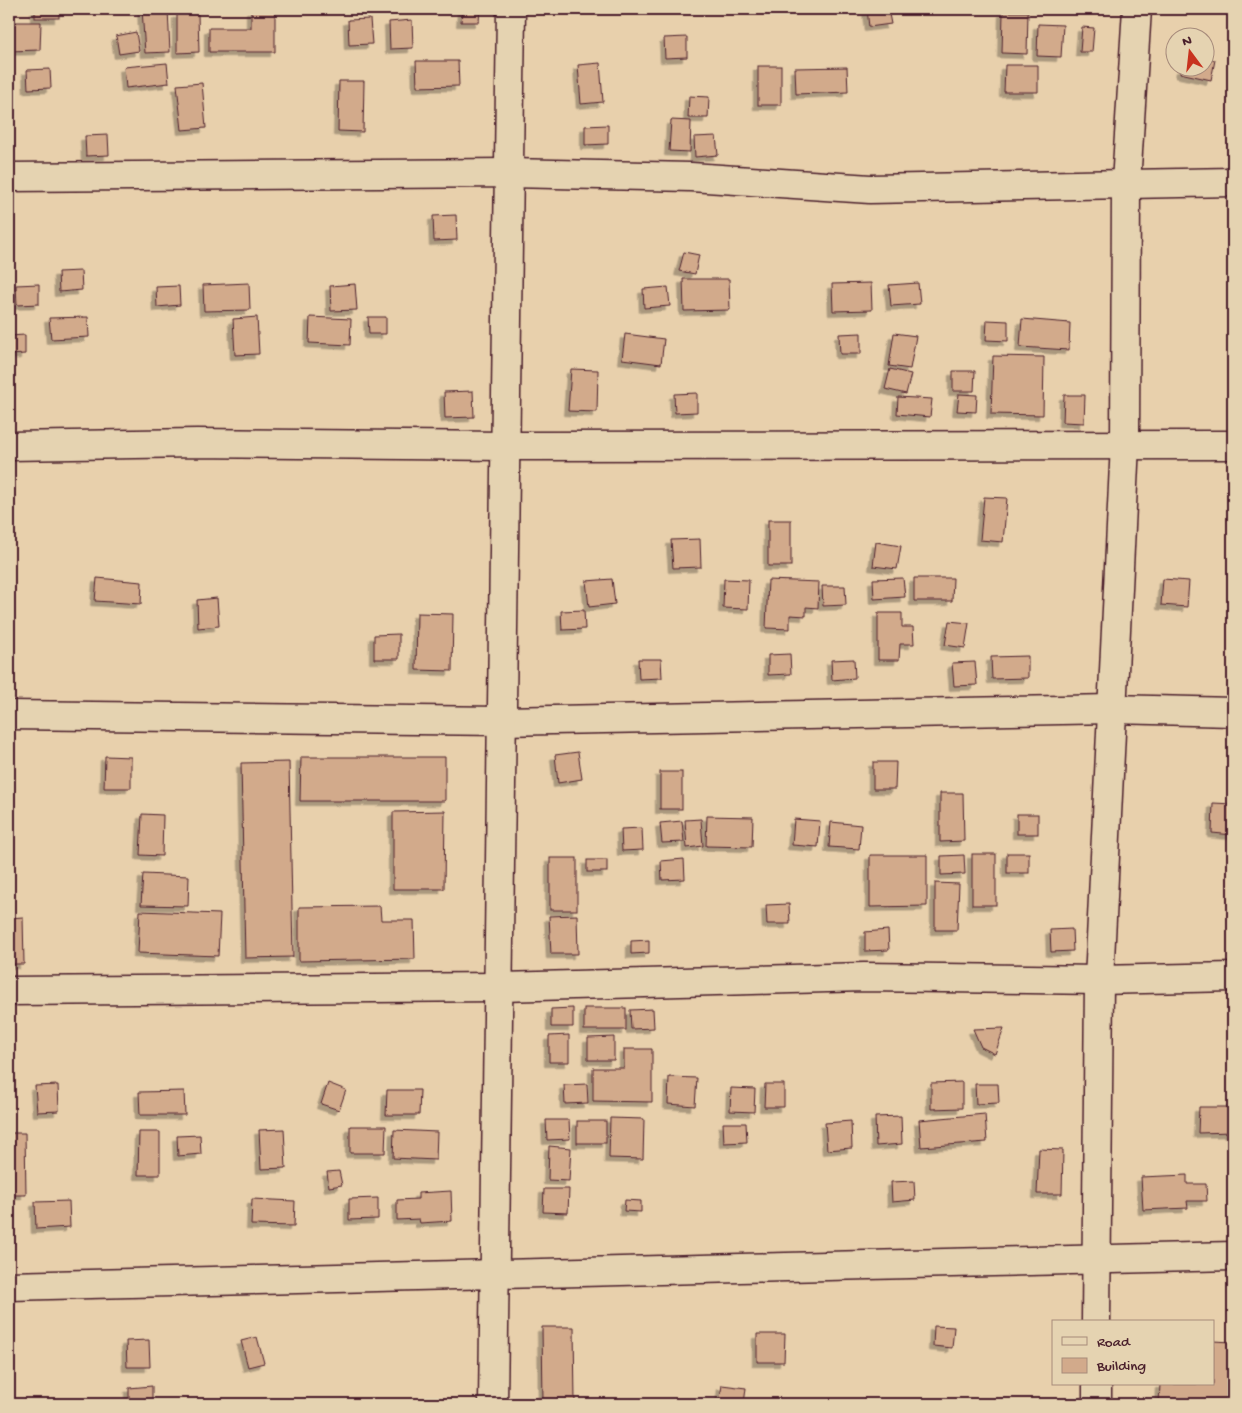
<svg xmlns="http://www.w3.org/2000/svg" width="1242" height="1413" viewBox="0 0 1242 1413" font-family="'Gochi Hand',sans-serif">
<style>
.building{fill:#d2aa8b;stroke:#4a1f2b;filter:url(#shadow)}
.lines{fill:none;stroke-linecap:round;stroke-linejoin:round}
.street-casing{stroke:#4a1f2b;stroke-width:31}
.street{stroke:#e5d3b1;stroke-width:28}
</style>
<defs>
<filter id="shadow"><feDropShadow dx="-4.5" dy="4.5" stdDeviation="0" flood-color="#0004"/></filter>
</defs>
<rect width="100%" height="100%" fill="#e8d0ac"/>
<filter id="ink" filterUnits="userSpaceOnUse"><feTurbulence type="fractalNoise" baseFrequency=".02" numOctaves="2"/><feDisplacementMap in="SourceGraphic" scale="10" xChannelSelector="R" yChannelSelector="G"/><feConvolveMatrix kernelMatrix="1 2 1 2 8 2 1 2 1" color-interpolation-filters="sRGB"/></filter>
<g filter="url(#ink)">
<g class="building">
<rect x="35" y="9" width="24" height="9"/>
<polygon points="142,9 168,9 170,52 145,53"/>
<polygon points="251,9 275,9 275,52 209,52 209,28 251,28"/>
<polygon points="462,9 480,9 479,22 461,22"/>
<polygon points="867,9 888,9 891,24 869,27"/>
<polygon points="1003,12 1028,12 1027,54 1002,53"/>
<polygon points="177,14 198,14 199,52 177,53"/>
<polygon points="370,19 372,44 349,45 348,20"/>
<polygon points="412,20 413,48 390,49 389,22"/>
<polygon points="9,22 41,22 40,50 9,51"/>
<polygon points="1038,24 1063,25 1061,57 1037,56"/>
<polygon points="1082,27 1094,28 1092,52 1080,52"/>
<polygon points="136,32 139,51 119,54 116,36"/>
<polygon points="687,37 687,57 665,58 664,38"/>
<polygon points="1204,58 1215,60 1211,80 1180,73 1181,68 1204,68"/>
<polygon points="416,61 458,61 459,86 417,87"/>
<polygon points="167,63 169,83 126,88 124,67"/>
<polygon points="600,63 603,102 581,104 578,65"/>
<polygon points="1005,65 1038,65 1038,92 1004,92"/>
<rect x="758" y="66" width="23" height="39"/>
<polygon points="847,67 848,92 796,94 795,68"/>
<polygon points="50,69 51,88 28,89 27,70"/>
<polygon points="339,81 364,81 363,132 338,131"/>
<polygon points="202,83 206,128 182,130 177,85"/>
<polygon points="689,96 709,97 708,118 688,118"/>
<polygon points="671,120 691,121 690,152 669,151"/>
<polygon points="608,125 608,144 585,145 585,126"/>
<polygon points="108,135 109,155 86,156 85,136"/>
<polygon points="716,136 718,155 695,157 694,137"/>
<polygon points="456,215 457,240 434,241 433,216"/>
<polygon points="684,252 699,255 695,274 679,271"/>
<polygon points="81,271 82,290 59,292 58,272"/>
<polygon points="683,279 729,279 730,310 684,311"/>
<polygon points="249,283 250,310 204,311 203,285"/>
<polygon points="871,283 872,310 833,311 832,284"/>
<polygon points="918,283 920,304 891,306 889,285"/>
<polygon points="39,284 39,304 17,305 16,285"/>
<polygon points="355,284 357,310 331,311 330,286"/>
<polygon points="179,286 180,305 157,307 156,287"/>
<polygon points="668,287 670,306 644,308 643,289"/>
<polygon points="88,317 89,337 51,339 49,318"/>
<polygon points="257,317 259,354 235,355 233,319"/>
<polygon points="310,317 351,319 350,345 309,343"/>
<polygon points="368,317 386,317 386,334 369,334"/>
<polygon points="1022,319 1070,323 1069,350 1020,347"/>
<polygon points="987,320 1008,321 1008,341 986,340"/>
<polygon points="861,333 861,354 840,354 839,334"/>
<polygon points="894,333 916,336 910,369 889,366"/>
<polygon points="625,334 664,339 661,364 622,359"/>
<polygon points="25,335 25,354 9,355 9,336"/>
<polygon points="993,356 1044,357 1043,415 991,414"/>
<polygon points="571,369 598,370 597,412 568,411"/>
<polygon points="890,369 911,374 906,394 885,389"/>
<polygon points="953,371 975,371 974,391 953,391"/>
<polygon points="473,391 474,417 445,418 444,392"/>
<polygon points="697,393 697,412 675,413 674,394"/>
<polygon points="959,394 977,395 976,412 957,411"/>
<polygon points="1064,395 1085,395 1084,423 1063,422"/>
<polygon points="898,397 932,399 930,417 897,414"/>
<polygon points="984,497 1007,498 1003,542 980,540"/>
<rect x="768" y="520" width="23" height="46"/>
<polygon points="700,539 701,567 673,568 671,540"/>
<polygon points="876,542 901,546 897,569 873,566"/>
<polygon points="97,578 142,582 141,604 95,601"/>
<polygon points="903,578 905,597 874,599 873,579"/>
<polygon points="914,578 953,578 952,601 914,601"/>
<polygon points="612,579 615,604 589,607 586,581"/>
<polygon points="724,579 749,580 748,609 723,608"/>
<polygon points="1163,579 1189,581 1187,607 1161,605"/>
<polygon points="768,580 819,582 818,608 806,607 806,616 790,615 790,629 766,628"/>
<polygon points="822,586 845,586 846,605 823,606"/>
<polygon points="217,598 219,626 198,628 197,600"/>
<polygon points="584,610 585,629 562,630 561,611"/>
<polygon points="417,613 453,614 452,671 416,670"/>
<polygon points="878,613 902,613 902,627 913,627 914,644 900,644 899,660 878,660"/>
<polygon points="949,621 969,623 965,648 945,645"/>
<polygon points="399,634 399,659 374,659 374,635"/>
<polygon points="790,654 791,674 768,675 768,655"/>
<polygon points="1028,656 1028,678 992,679 991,657"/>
<polygon points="638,659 661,659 662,678 639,679"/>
<polygon points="854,659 855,678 832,680 831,660"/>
<polygon points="975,662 977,685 954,686 952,663"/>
<polygon points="578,752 582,779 558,783 555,755"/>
<polygon points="105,756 131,757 131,788 104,788"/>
<polygon points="301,757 445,757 445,801 300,801"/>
<polygon points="289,762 293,957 245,958 241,763"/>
<polygon points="873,762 896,762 895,789 873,789"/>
<rect x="660" y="772" width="22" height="37"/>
<polygon points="940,793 963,793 964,841 940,842"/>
<polygon points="1213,803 1233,804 1233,835 1212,833"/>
<polygon points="445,811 444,889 393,889 393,812"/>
<polygon points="142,814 163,815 162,856 140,855"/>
<rect x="1017" y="814" width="21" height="20"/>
<polygon points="707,816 753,817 752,847 706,846"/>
<polygon points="701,819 703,846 687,848 685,820"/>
<polygon points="794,819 820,821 818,847 792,845"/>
<polygon points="682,821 684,842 662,843 660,823"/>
<polygon points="831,822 861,825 859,849 829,847"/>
<polygon points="642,828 643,850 622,851 621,829"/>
<rect x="1007" y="853" width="22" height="20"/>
<rect x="972" y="854" width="24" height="51"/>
<polygon points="870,855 927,855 927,906 870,907"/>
<polygon points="964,855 965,874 941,875 941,856"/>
<rect x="550" y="858" width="27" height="52"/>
<polygon points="684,859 685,879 662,880 661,861"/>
<rect x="587" y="860" width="20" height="12"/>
<polygon points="143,874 189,876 188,906 141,905"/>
<polygon points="935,883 959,884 957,930 935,930"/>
<polygon points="789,904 790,924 767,924 766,905"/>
<polygon points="380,906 381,920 414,920 415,959 299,961 299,907"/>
<polygon points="140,911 220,914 218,956 138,953"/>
<polygon points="577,915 578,954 551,954 549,916"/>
<polygon points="23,917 24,964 9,964 9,918"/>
<polygon points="1072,929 1073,951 1051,952 1050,930"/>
<polygon points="888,930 889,950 865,951 865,932"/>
<polygon points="649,940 649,953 631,954 631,941"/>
<polygon points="573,1008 573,1027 551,1027 551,1009"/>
<rect x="584" y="1008" width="42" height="22"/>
<polygon points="653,1009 654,1028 631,1029 630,1010"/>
<polygon points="1004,1028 995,1054 981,1047 973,1029"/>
<polygon points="569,1035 569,1062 549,1062 549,1036"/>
<polygon points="614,1037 614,1060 588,1060 588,1038"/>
<polygon points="624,1049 652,1049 652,1102 593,1101 593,1068 624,1068"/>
<polygon points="669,1077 697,1078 695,1106 668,1104"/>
<polygon points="962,1082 962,1108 931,1109 931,1083"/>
<polygon points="328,1083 346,1090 339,1110 321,1104"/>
<polygon points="587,1084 588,1103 565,1104 564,1085"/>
<polygon points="765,1084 784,1084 784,1107 764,1107"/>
<polygon points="975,1084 998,1084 999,1103 976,1104"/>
<polygon points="58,1085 59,1111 37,1112 35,1086"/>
<polygon points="731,1088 755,1089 754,1112 730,1111"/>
<polygon points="387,1090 420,1090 419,1115 386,1115"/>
<polygon points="184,1091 185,1115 140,1115 139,1092"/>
<polygon points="1199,1107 1233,1107 1233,1132 1198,1133"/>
<polygon points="985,1114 987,1142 921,1147 919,1120"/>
<polygon points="901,1116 902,1144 876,1146 875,1117"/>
<polygon points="610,1118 644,1119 643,1159 609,1158"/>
<polygon points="546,1120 569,1120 570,1139 547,1140"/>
<rect x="577" y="1121" width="29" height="22"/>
<polygon points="851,1121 852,1148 827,1150 825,1123"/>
<polygon points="723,1123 746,1123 747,1142 724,1143"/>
<polygon points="350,1126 386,1126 385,1153 350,1153"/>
<polygon points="284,1129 286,1168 261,1169 259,1130"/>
<polygon points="394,1130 437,1132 436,1160 393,1158"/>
<polygon points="139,1132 160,1132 160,1175 138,1175"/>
<polygon points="9,1133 25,1133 26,1195 9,1195"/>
<polygon points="200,1135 201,1154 178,1156 177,1136"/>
<polygon points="549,1146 571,1148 569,1181 548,1180"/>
<polygon points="1039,1149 1063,1150 1062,1194 1037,1194"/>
<polygon points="339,1171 342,1185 329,1187 327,1172"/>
<polygon points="1187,1175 1187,1184 1206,1184 1207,1201 1187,1201 1188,1208 1143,1210 1141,1177"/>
<polygon points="914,1181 915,1200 892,1202 891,1182"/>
<polygon points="544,1189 569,1189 568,1213 543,1212"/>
<polygon points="451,1191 452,1221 420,1223 419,1219 397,1220 397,1200 418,1199 418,1193"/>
<polygon points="378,1198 378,1219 349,1220 349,1199"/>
<polygon points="252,1199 295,1201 294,1226 251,1225"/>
<polygon points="625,1200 641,1201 641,1212 624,1211"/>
<polygon points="69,1201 70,1227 36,1229 35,1202"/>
<polygon points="934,1326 954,1327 952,1348 933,1346"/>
<polygon points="542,1327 574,1327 575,1404 543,1404"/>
<polygon points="757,1334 785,1334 784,1362 757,1362"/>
<polygon points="257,1337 264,1363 248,1367 241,1341"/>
<polygon points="149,1340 150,1367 127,1367 126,1341"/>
<polygon points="1213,1341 1233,1342 1233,1404 1159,1404 1160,1384 1213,1384"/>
<polygon points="722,1385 746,1388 744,1404 719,1404"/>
<polygon points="152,1386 152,1404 129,1404 129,1388"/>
<polygon points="371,1400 371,1404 345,1404 345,1403"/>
</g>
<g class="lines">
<defs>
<g id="street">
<polyline points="9,177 509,173 691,177 870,189 1233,182"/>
<polyline points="9,446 197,443 505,446 1233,445"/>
<polyline points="9,715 501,721 1112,709 1233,712"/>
<polyline points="9,991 498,987 864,977 1099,980 1233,977"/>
<polyline points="9,1286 1233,1256"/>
<polyline points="1096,1322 1099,980 1125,444 1126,183 1137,9"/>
<polyline points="1097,1384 1097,1404"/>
<polyline points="493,1404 511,9"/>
</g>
</defs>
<use href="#street" class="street-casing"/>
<use href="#street" class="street"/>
</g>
</g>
<rect width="1242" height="1413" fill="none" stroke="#e5d3b1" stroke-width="30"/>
<rect x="15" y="15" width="1212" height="1383" fill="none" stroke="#4a1f2b" stroke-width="2" filter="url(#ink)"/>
<rect x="1052" y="1320" width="162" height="65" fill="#e5d3b1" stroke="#a78b7b"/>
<rect x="1062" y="1337" width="25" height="8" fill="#e5d3b1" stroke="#a78b7b"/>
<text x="1097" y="1346" font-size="15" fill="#4a1f2b">Road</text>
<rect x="1062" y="1358" width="25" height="15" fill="#d2aa8b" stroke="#a78b7b"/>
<text x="1097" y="1370" font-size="15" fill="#4a1f2b">Building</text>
<g transform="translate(1190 52) rotate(345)"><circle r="24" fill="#e5d3b1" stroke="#a78b7b"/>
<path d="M0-4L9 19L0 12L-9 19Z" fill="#c8321e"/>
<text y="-8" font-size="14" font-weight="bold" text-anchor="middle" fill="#4a1f2b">N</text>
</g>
</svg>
